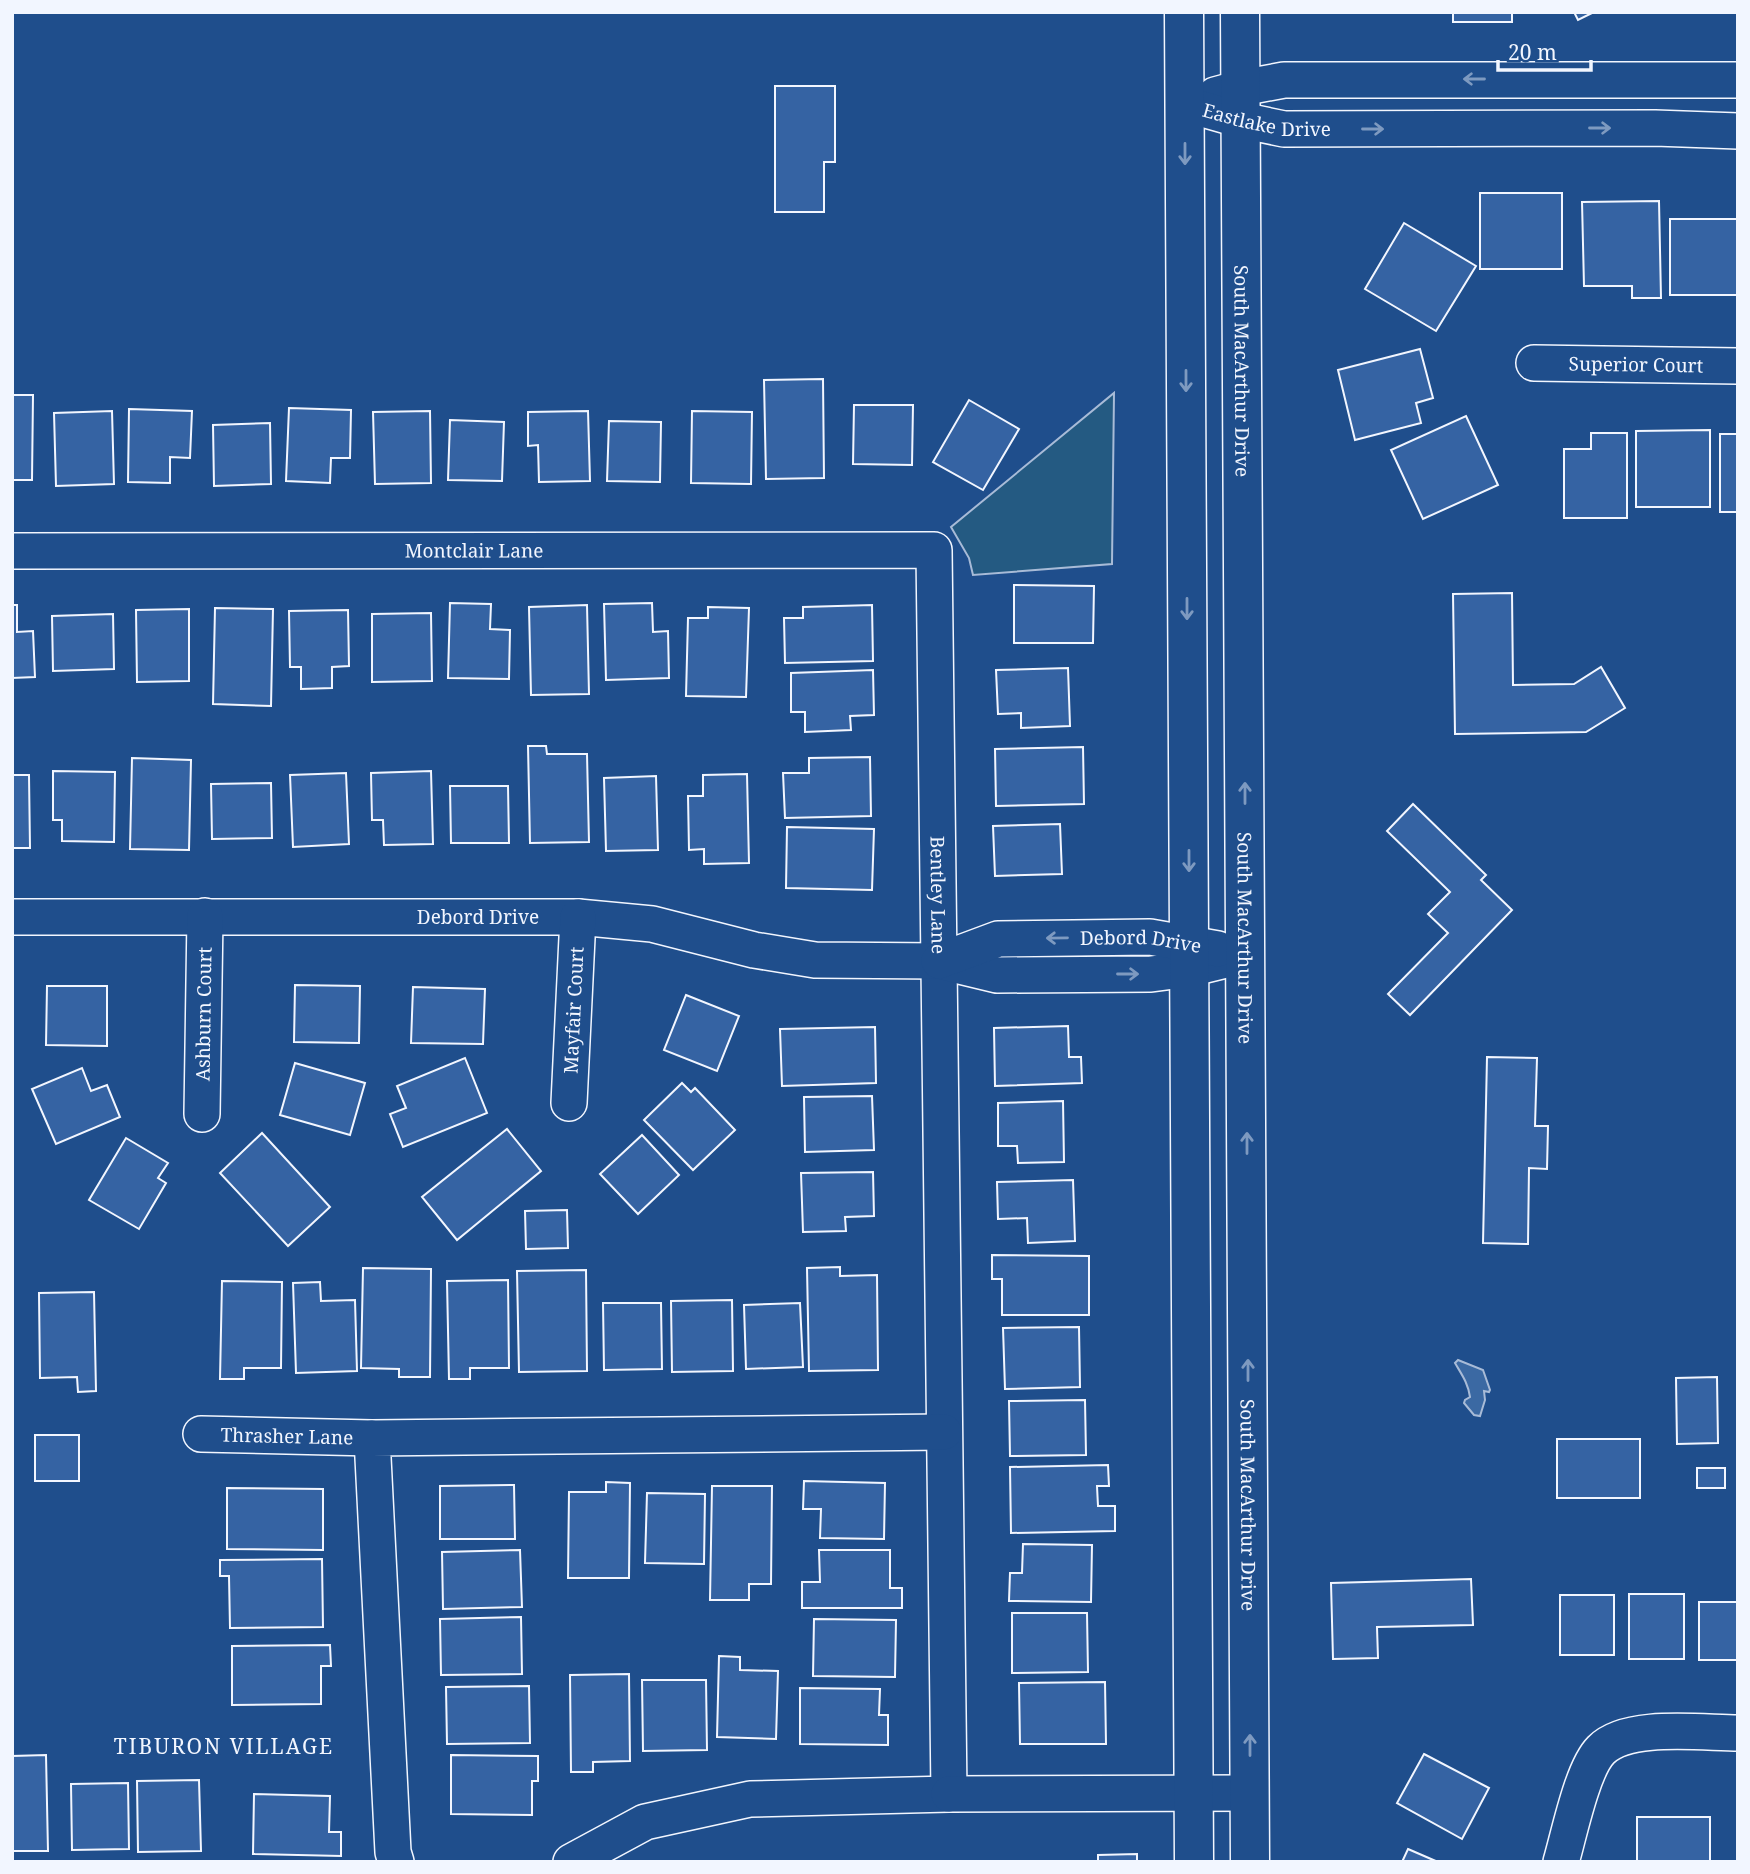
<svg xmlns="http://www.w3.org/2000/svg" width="1750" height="1874" viewBox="0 0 1750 1874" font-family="'Noto Serif',serif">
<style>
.green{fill:#245a82;stroke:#a8bbd7;stroke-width:2}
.water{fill:#3b69a3;stroke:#a8bbd7;stroke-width:2}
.building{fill:#3563a3;stroke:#f2f6ff;stroke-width:2}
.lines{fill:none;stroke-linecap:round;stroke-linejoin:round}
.minor-casing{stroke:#f2f6ff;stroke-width:38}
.major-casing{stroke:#f2f6ff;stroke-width:41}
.minor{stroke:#1f4e8c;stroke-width:35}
.major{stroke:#1f4e8c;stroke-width:38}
.oneway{stroke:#7e9ac0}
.labels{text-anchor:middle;stroke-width:5;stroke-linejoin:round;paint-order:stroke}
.street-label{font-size:19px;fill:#f2f6ff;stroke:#1f4e8c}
.neighbourhood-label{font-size:21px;letter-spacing:2px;fill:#f2f6ff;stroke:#1f4e8c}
</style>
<rect width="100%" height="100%" fill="#1f4e8c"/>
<polygon class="green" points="1114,393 1112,564 973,575 969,558 951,527"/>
<path class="water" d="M1458 1360 1483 1370 1490 1390 1489 1392 1484 1391 1485 1400 1480 1416 1474 1415 1464 1403 1465 1400 1470 1397C1468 1383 1462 1375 1455 1363Z"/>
<g class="building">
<rect x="1453" y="12" width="59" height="10"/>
<polygon points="1574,12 1594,12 1578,20"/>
<polygon points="775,86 835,86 835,162 824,162 824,212 775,212"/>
<rect x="1480" y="193" width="82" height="76"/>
<polygon points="1659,201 1661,298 1632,298 1632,286 1584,286 1582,202"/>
<rect x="1670" y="219" width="68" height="76"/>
<polygon points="1404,223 1476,266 1436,331 1365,289"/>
<polygon points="1420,349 1433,398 1416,403 1421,423 1355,440 1338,370"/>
<polygon points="823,379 824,478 766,479 764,380"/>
<polygon points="12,395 33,395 32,480 12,480"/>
<polygon points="969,400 1019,429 983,490 933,462"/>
<polygon points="854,405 913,405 912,465 853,464"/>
<polygon points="289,408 351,410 350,458 331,458 330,483 286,481"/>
<polygon points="129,409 192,411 190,458 170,457 170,483 128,482"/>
<polygon points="112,411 114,484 56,486 54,413"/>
<polygon points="430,411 431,483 375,484 373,412"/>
<polygon points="588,411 590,481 539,482 538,445 528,446 528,412"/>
<polygon points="692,411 752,412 751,484 691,483"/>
<polygon points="1466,416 1498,485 1423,519 1391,450"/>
<polygon points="450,420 504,422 502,481 448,480"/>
<polygon points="609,421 661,422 660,482 607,481"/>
<polygon points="270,423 271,484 214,486 213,425"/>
<polygon points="1710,430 1710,507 1636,507 1636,431"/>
<polygon points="1591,433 1627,433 1627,518 1564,518 1564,449 1591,449"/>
<rect x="1720" y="434" width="18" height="78"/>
<polygon points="1014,585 1094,586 1093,643 1014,643"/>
<polygon points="1512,593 1513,685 1574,684 1601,667 1625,708 1586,732 1455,734 1453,594"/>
<polygon points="450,603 491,604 490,629 510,630 509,679 448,678"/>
<polygon points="652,603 653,632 668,631 669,678 606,680 604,604"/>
<polygon points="12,605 17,605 17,632 33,631 35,677 12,678"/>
<polygon points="587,605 589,694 531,695 529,607"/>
<polygon points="872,605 873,661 785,663 784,618 803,618 803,607"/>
<polygon points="708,607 749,608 746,697 686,696 688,618 708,618"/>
<polygon points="215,608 273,609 271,706 213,704"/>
<polygon points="189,609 189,681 137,682 136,610"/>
<polygon points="348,610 349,666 332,667 332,688 301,689 301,667 290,667 289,611"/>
<polygon points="431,613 432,681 372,682 372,614"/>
<polygon points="113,614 114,669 53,671 52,616"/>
<polygon points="1068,668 1070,726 1021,728 1021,713 998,714 996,670"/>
<polygon points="873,670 874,715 850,716 851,730 805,732 805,712 791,712 791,673"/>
<polygon points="528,746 546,746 547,754 587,754 589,842 530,843"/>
<polygon points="1083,747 1084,804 996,806 995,749"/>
<polygon points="870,757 871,816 785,818 783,773 809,773 809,758"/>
<polygon points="132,758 191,760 189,850 130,849"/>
<polygon points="53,771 115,772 114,842 62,841 62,820 53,820"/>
<polygon points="431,771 433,844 384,845 383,820 372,820 371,773"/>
<polygon points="346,773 349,844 293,847 290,775"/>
<polygon points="747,774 749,863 704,864 704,849 689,850 688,796 703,796 703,775"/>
<polygon points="12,775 29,775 30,848 12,848"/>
<polygon points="656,776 658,850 606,851 604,778"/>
<polygon points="271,783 272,838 212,839 211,784"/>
<polygon points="450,786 508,786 509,843 451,843"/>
<polygon points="1413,804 1486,875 1481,880 1512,910 1410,1015 1388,994 1448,933 1428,914 1450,892 1387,831"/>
<polygon points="1060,824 1062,874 995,876 993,826"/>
<polygon points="787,827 874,829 872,890 786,888"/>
<polygon points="295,985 360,986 359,1043 294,1042"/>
<polygon points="47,986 107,986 107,1046 46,1045"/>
<polygon points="413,987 485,989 483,1044 411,1043"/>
<polygon points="686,995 739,1016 717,1071 664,1050"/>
<polygon points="1068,1026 1069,1057 1081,1057 1082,1083 995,1086 994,1028"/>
<polygon points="875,1027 876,1083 782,1086 780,1029"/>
<polygon points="1487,1057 1537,1058 1535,1126 1548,1126 1547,1169 1529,1168 1528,1244 1483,1243"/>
<polygon points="465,1058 487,1113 403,1147 390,1114 406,1108 397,1086"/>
<polygon points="295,1063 365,1083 350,1135 280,1115"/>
<polygon points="82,1068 91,1091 107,1085 120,1117 56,1144 32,1089"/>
<polygon points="682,1083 691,1092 695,1088 735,1130 693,1170 644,1120"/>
<polygon points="872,1096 874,1150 805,1152 804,1097"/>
<polygon points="1063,1101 1064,1162 1018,1163 1017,1146 998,1146 998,1103"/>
<polygon points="507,1129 541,1171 457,1240 422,1197"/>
<polygon points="262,1133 330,1207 288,1246 220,1173"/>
<polygon points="642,1135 679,1175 638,1214 600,1174"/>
<polygon points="126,1138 168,1163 158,1178 166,1183 139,1229 89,1200"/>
<polygon points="873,1172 874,1216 845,1217 846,1231 803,1232 801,1173"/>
<polygon points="1073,1180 1075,1241 1028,1243 1027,1218 998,1219 997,1182"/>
<polygon points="567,1210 568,1248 526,1249 525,1211"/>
<polygon points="992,1255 1089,1256 1089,1315 1002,1315 1002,1279 992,1279"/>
<polygon points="840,1267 840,1276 877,1275 878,1370 809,1371 807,1268"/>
<polygon points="363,1268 431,1269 430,1377 399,1377 399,1369 361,1368"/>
<polygon points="586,1270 587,1371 519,1372 517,1271"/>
<polygon points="508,1280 509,1368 470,1368 470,1379 449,1379 447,1281"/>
<polygon points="222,1281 282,1282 281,1368 244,1368 244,1379 220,1379"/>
<polygon points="320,1282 321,1301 355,1300 357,1371 296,1373 293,1283"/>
<polygon points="94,1292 96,1391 78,1392 77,1377 40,1378 39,1293"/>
<polygon points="732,1300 733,1371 672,1372 671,1301"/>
<polygon points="603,1303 661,1303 662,1369 604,1370"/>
<polygon points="800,1303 803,1367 746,1369 744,1305"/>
<polygon points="1079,1327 1080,1387 1005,1389 1003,1328"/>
<polygon points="1717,1377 1718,1443 1677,1444 1676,1378"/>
<polygon points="1085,1400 1086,1455 1010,1456 1009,1401"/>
<rect x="35" y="1435" width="44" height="46"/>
<rect x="1557" y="1439" width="83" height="59"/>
<polygon points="1108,1465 1109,1486 1097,1486 1098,1506 1115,1506 1115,1531 1011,1533 1010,1467"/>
<rect x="1697" y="1468" width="28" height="20"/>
<polygon points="804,1481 885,1483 884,1539 820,1538 821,1509 803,1509"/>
<polygon points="606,1482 630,1483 629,1578 568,1578 569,1492 606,1492"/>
<polygon points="514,1485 515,1539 440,1539 440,1486"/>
<polygon points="712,1486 772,1486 771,1584 749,1584 749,1600 710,1600"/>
<polygon points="227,1488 323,1489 323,1550 227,1549"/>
<polygon points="647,1493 705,1494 704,1564 645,1563"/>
<polygon points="1023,1544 1092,1545 1091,1602 1009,1601 1010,1573 1022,1573"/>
<polygon points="520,1550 522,1607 443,1609 442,1552"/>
<polygon points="819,1550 890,1550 890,1588 902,1588 902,1608 802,1608 802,1582 820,1582"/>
<polygon points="322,1559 323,1627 230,1628 229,1576 220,1576 220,1560"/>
<polygon points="1471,1579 1473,1625 1377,1627 1378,1658 1333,1659 1331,1583"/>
<rect x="1629" y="1594" width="55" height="65"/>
<rect x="1560" y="1595" width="54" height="60"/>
<rect x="1699" y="1602" width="39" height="58"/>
<polygon points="1012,1613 1087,1613 1088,1672 1012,1673"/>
<polygon points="521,1617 522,1674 441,1675 440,1619"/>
<polygon points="814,1619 896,1620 895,1677 813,1676"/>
<polygon points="330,1645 331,1666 321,1666 321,1704 232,1705 232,1646"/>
<polygon points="719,1656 740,1657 740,1670 778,1671 776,1739 717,1737"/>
<polygon points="629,1674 630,1761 593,1762 593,1772 571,1772 570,1675"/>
<polygon points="642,1680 706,1680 707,1750 643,1751"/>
<polygon points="1105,1682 1106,1744 1020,1744 1019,1683"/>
<polygon points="529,1686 530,1743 447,1744 446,1687"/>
<polygon points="800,1688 880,1689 879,1715 888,1715 888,1745 800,1744"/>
<polygon points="1424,1754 1489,1788 1462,1839 1397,1803"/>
<polygon points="46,1755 48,1851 12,1851 12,1756"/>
<polygon points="451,1755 538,1756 538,1781 532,1781 532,1815 451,1814"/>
<polygon points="199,1780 201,1851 138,1852 137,1781"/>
<polygon points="128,1783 129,1849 72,1850 71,1784"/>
<polygon points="254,1794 330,1796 329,1832 341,1832 341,1856 253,1854"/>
<rect x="1637" y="1817" width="73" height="45"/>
<polygon points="1408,1849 1438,1862 1402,1862"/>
<polygon points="1137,1854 1137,1862 1098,1862 1098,1855"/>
</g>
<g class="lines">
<defs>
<g id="minor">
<polyline points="1215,95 1241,88 1284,80 1738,80"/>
<path id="s1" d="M1185 104 1241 120 1284 129 1655 128 1738 131"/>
<path id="s2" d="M1534 363 1738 366"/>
<path id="s3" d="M12 551 934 550 949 1794 750 1799 645 1822 571 1862"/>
<path id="s4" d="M12 917H578L652 924 754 950 815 960 939 961 997 975 1151 974 1189 969 1246 955"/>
<path id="s5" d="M939 961 998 939 1150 937 1218 949"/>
<path id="s6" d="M569 1103 578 917"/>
<path id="s7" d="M202 1114 205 916"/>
<path id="s8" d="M201 1434 372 1438"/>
<polyline points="949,1794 1250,1793"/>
<polyline points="396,1862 393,1852 372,1438 944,1432"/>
<path d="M1561 1862C1569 1835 1582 1769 1601 1750 1627 1723 1702 1733 1738 1733"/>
</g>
<g id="major">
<polyline points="1184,12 1194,1862"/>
<path id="s9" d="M1240 12 1250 1862"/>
</g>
</defs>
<use href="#minor" class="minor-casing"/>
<use href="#major" class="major-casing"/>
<use href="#minor" class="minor"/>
<use href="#major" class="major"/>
</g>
<defs><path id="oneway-shaft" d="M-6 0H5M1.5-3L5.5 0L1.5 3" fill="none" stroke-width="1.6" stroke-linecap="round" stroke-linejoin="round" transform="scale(1.75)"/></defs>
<g class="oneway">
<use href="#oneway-shaft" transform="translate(1474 79) rotate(180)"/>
<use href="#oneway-shaft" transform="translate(1600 128)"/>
<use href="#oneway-shaft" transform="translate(1373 129)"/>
<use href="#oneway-shaft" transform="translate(1185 154) rotate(90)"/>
<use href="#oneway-shaft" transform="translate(1186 381) rotate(90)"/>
<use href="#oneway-shaft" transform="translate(1187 609) rotate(90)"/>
<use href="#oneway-shaft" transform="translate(1245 793) rotate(-90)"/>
<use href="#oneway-shaft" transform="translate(1189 861) rotate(90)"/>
<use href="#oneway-shaft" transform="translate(1057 938) rotate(179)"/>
<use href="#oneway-shaft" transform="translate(1128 974)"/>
<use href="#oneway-shaft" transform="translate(1247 1143) rotate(-90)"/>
<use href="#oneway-shaft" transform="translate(1248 1370) rotate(-90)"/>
<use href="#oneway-shaft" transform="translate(1250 1745) rotate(-90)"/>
</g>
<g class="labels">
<g class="street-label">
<text dy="7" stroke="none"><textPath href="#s1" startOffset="84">Eastlake Drive</textPath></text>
<text dy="7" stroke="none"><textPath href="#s2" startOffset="102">Superior Court</textPath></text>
<text dy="7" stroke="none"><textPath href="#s9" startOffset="359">South MacArthur Drive</textPath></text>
<text dy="7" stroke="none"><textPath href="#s3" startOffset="462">Montclair Lane</textPath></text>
<text dy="7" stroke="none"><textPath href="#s3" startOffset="1267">Bentley Lane</textPath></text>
<text dy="7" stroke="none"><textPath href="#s4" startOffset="466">Debord Drive</textPath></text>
<text dy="7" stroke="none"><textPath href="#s9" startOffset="926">South MacArthur Drive</textPath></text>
<text dy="7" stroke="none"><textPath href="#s5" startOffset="206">Debord Drive</textPath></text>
<text dy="7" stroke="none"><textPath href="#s6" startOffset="93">Mayfair Court</textPath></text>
<text dy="7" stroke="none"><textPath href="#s7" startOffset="100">Ashburn Court</textPath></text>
<text dy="7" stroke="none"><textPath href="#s8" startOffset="86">Thrasher Lane</textPath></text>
<text dy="7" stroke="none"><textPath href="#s9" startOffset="1493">South MacArthur Drive</textPath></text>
</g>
<g class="neighbourhood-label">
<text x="224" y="1754">TIBURON VILLAGE</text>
</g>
</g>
<rect width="1750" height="1874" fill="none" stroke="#f2f6ff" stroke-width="28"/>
<path d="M1498 60v10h93v-10" fill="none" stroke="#f2f6ff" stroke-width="3.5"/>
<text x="1508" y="60" font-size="21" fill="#f2f6ff" stroke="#1f4e8c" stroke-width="5" paint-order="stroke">20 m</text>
</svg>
